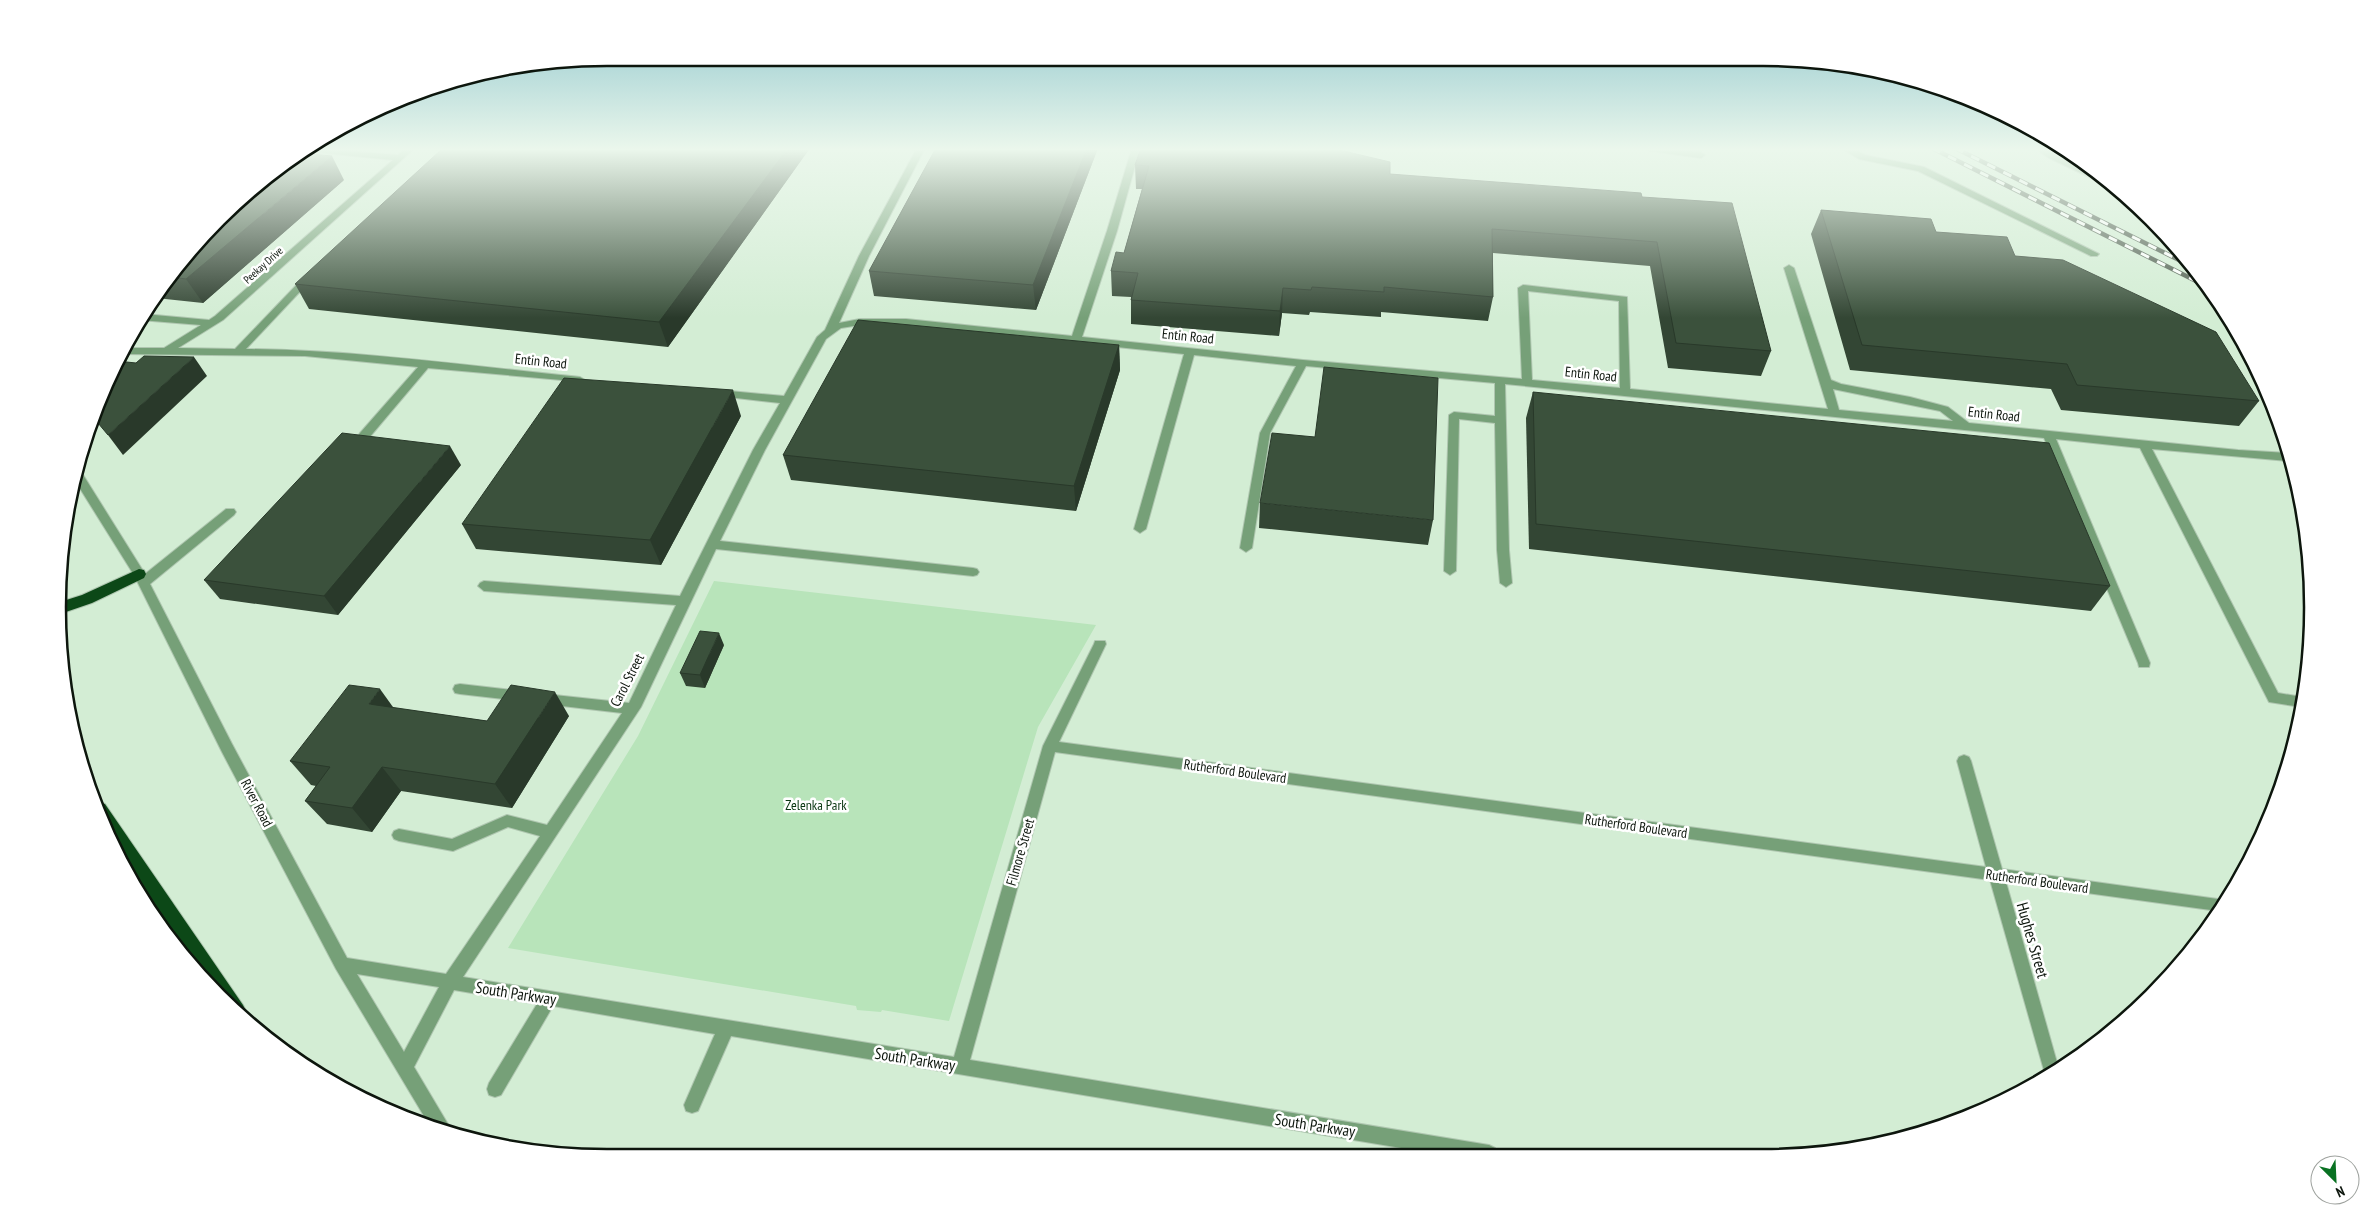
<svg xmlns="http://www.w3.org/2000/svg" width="2370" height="1215" viewBox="0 0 2370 1215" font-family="'PT Sans Narrow',sans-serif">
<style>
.green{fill:#b8e4ba}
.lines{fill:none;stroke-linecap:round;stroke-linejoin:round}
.minor-casing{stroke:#afc6b0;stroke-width:2}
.highway-casing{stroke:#afc6b0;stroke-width:2}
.minor{fill:#76a078;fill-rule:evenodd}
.highway{fill:#0c4817;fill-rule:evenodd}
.rail-casing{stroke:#495749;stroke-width:4.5}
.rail{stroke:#fff;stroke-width:3;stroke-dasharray:9;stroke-linecap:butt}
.wall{fill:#334634}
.shaded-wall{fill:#29392a}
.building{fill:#3b513c;stroke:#29392a}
.labels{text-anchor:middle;stroke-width:5;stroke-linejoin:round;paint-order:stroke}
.far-street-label{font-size:11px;fill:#0d160d;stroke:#fff}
.street-label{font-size:14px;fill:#0d160d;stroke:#fff}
.park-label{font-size:14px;fill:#083610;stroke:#fff}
.near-street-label{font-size:16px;fill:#0d160d;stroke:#fff}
.rim{fill:none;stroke:#0d160d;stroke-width:2.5}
</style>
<rect width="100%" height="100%" fill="#d3edd4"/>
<polygon class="green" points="714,581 1096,625 1038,727 949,1021 882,1010 881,1012 857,1010 856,1006 508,948 638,736"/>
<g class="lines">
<defs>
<g id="minor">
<path d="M307 148 398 155 406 148H415L223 320 178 348 235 349 305 276 308 275 313 278 311 280 246 349C358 350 469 366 580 377L585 380 584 382 428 368 368 439 364 440 358 436 360 433 418 367 305 356 121 354 124 348H164L201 325 140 320 144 314 209 320 215 316 393 160 304 151Z"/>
<path d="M917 148H925L869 256 839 323 860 319H906L1072 336 1107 231 1132 148H1140L1117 231 1082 337 1303 360 1522 379 1518 288 1523 285 1627 297 1630 389 1828 409 1784 268 1789 265 1794 268 1831 380 1841 384 1910 397 1948 407 1969 423 2238 450 2289 453V461L2152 449 2278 693 2302 697 2301 707 2269 702 2140 448 2056 439 2150 663 2149 667H2139L2138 663 2044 438 1505 384 1509 550 1512 583 1506 587 1500 583 1497 550 1495 423 1459 419 1456 571 1450 575 1444 571 1449 415 1454 412 1495 416V383L1306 366 1270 433 1252 548 1246 552 1240 548 1260 433 1296 366 1194 355 1146 529 1140 533 1134 529 1184 354 906 325H860L841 328 826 339 765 450 720 541 973 568 977 569 979 572 977 575 973 576 716 549 641 707 463 977 954 1057 1043 746 1094 644 1095 641H1105L1106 644 1059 742 1986 867 1957 761 1959 757 1964 755 1969 757 1971 761 2002 869 2225 900 2218 911 2006 882 2058 1066 2045 1074 1990 880 1055 752 970 1060 1489 1145 1495 1148 1497 1154H1437L731 1036 698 1111 692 1113 686 1111 684 1105 715 1034 553 1006 501 1095 495 1097 489 1095 487 1089 489 1083 537 1004 454 990 414 1067 452 1131 451 1133 430 1126 336 969 222 752 134 575 74 479 77 470H80L145 574 226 509H234L236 512 234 515 150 584 232 744 347 958 446 974 540 836 508 827 453 851 399 841 394 839 392 835 394 831 399 829 452 839 507 815 547 825 622 713 545 704 540 703 538 699 540 695 545 694 629 703 676 605 484 591 478 586 480 583 484 581 680 596 753 450 780 403 719 396 714 393 719 390 784 396 817 337 825 330 859 256ZM1528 291 1619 301 1620 388 1532 380ZM1833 389 1940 411 1953 421 1839 410ZM357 974 439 987 404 1052Z"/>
<polygon points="1646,148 1670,148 1701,152 1705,155 1701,158 1650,151"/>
<polygon points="1841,148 1852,148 1865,155 1924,167 2099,254 2097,256 2091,256 1918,171 1859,159"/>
<path d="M2040 148H2048C2058 162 2097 171 2113 186H2108L2049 158 2040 152Z"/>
<polygon points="460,684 520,691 525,692 527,696 525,700 520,701 460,694 455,693 453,689 455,685"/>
</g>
<g id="highway">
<polygon points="139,569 144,570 146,574 144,578 92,603 60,614 60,602 82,595"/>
<polygon points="99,802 105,804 243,1005 246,1011 243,1017 218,996 200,974 110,839 96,803"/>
</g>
</defs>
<use href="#minor" class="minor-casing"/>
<use href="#highway" class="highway-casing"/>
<use href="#minor" class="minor"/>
<use href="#highway" class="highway"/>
<defs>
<g id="rail">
<polyline points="1932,148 2206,286"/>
<polyline points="1955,148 2191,266"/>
</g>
</defs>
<use href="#rail" class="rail-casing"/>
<use href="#rail" class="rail"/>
</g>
<g class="wall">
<polygon points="810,148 668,347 309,309 295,284"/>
<polygon points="1098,148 1036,310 874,296 869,271"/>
<polygon points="1135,165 1390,174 1642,197 1771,351 1761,376 1668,368 1650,266 1493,253 1493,297 1488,321 1381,312 1381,317 1310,312 1309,315 1282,313 1279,336 1131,324 1131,297 1112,296 1111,271 1124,253 1142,189 1136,189"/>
<polygon points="344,180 203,303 156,298 194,245"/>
<polygon points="1821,210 1936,232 2015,256 2259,401 2239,426 2061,410 2051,389 1850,370 1811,234"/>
<polygon points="1119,345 1120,370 1076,511 791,480 783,455"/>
<polygon points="1533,392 2110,586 2091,611 1529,549 1526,418"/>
<polygon points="741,416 661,565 476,549 462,524"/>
<polygon points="461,465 338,615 220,599 204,580"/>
<polygon points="1260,503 1433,520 1428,545 1259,528"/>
<polygon points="724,645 705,688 686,686 680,673"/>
<polygon points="394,708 487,721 569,716 512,808 401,791 372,832 327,824 305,801 316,786 311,785 290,761"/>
</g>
<g class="shaded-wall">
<polygon points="788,148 810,148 668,347 659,322"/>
<polygon points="1087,148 1098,148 1036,310 1033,285"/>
<polygon points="332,156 344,180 203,303 186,279"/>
<polygon points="1283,288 1282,313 1279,336 1280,311"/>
<polygon points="1119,345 1120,370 1076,511 1074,486"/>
<polygon points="194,357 207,376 123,455 108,435"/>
<polygon points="733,390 741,416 661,565 650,540"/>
<polygon points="450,446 461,465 338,615 324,596"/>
<polygon points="719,633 724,645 705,688 700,675"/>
<polygon points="380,689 398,714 369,704"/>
<polygon points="555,692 569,716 512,808 495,784"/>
<polygon points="382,767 401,791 372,832 352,808"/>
</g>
<g class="building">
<polygon points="443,148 788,148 659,322 295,284"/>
<polygon points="936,148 1087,148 1033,285 869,271"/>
<polygon points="1141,148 1331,148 1390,162 1390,174 1641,193 1642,197 1732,203 1771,351 1676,343 1657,242 1492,229 1493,297 1384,287 1384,292 1312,287 1311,290 1283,288 1280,311 1131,300 1138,273 1111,271 1116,252 1124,253 1149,166 1135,165"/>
<polygon points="300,153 332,156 186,279 171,277 194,245 272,171"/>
<polygon points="1821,210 1931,219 1936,232 2007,237 2015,256 2063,260 2216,332 2259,401 2077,385 2067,364 1862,345"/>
<polygon points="858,320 1119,345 1074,486 783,455"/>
<polygon points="144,356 194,357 108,435 93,417 99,397 117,361 136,363"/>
<polygon points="1324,367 1438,378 1433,520 1260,503 1272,433 1315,437"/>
<polygon points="564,378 733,390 650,540 462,524"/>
<polygon points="1533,392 2049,443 2110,586 1536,524"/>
<polygon points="342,433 450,446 324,596 204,580"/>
<polygon points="700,631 719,633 700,675 680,673"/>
<polygon points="349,685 380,689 369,704 487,721 511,685 555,692 495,784 382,767 352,808 305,801 330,767 290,761"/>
</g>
<linearGradient id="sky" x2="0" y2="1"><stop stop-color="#8ac4cb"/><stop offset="0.47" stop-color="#ebf7ec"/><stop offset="1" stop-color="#ebf7ec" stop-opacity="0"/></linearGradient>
<rect width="2370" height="318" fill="url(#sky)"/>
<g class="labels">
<g class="far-street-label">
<text transform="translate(263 265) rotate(-42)" y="4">Peekay Drive</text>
</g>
<g class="street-label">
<text transform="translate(1188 336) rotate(6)" y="5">Entin Road</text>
<text transform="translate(541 361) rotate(6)" y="5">Entin Road</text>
<text transform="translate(1591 374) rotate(6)" y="5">Entin Road</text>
<text transform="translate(1994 414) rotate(6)" y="5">Entin Road</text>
<text transform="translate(627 680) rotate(-63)" y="5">Carol Street</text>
<text transform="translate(1235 771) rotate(8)" y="5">Rutherford Boulevard</text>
<text transform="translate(257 803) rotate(62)" y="5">River Road</text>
<text transform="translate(1636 826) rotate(8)" y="5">Rutherford Boulevard</text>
<text transform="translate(1020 852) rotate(-74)" y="5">Filmore Street</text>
<text transform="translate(2037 881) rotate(8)" y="5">Rutherford Boulevard</text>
</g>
<g class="park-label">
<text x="816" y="810">Zelenka Park</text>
</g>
<g class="near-street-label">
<text transform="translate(2033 940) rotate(74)" y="6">Hughes Street</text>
<text transform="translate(516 993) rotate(9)" y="6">South Parkway</text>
<text transform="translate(915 1059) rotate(9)" y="6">South Parkway</text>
<text transform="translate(1315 1125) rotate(9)" y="6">South Parkway</text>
</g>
</g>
<path d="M0 0H2370V1215H0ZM607 66H1763A541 541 0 0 1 2304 607V608A541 541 0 0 1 1763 1149H607A541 541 0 0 1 66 608V607A541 541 0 0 1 607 66Z" fill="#fff" fill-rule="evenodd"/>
<path class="rim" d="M607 66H1763A541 541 0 0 1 2304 607V608A541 541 0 0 1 1763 1149H607A541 541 0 0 1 66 608V607A541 541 0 0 1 607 66Z"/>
<g transform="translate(2335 1180) rotate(156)"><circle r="24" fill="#ffffff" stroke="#9ea29e"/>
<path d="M0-4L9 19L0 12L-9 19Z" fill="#097122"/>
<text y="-8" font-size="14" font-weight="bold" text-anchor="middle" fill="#0d160d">N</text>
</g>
</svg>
